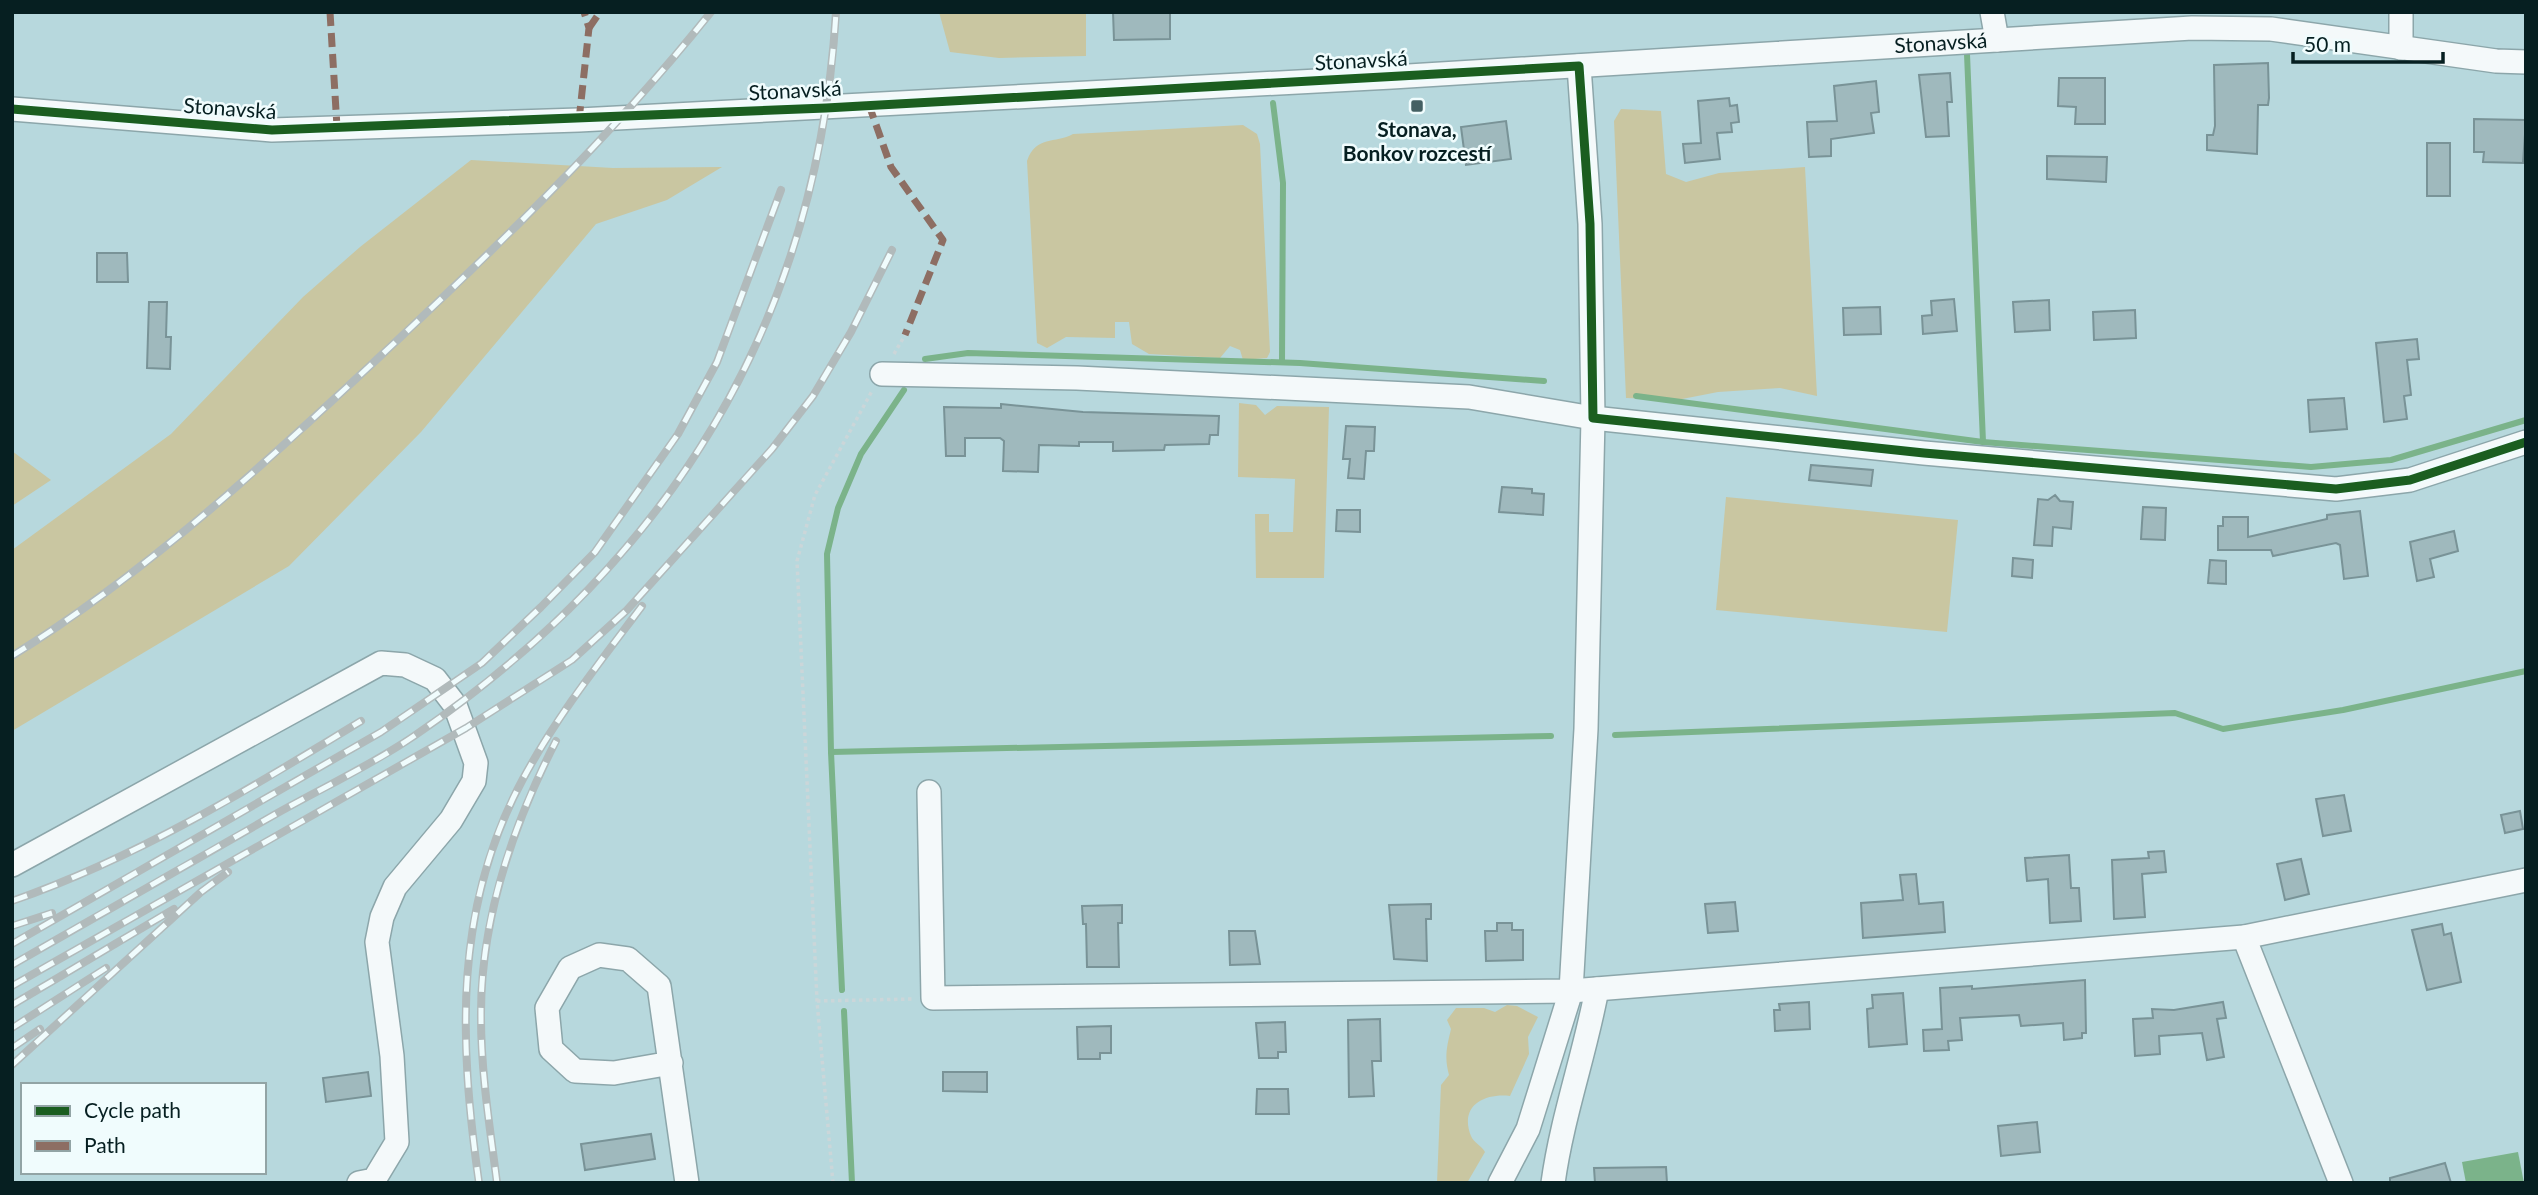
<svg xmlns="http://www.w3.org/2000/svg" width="2538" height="1195" viewBox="0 0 2538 1195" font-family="Lato,sans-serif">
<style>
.green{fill:#c9c6a1}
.water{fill:#7bb38a}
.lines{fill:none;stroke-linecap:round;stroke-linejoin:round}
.stream{stroke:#7bb38a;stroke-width:6}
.building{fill:#9fb9bd;stroke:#799397;stroke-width:2}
.minor-casing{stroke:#8ca6aa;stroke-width:26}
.path{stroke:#cbd6d9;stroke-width:3.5;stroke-dasharray:3.5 3.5;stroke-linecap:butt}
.minor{stroke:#f4f9fa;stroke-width:23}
.rail-casing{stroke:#b1babb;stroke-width:8}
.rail{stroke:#f0fcfd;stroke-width:5;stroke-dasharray:16;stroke-linecap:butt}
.quiet{stroke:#8d6e63;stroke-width:7;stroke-dasharray:14 7;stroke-linecap:butt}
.cycleway-casing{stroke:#f0fcfd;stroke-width:13}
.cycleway{stroke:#1b5e20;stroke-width:9}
.poi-dot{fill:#446063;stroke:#f0fcfd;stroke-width:2.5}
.labels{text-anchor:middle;stroke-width:5;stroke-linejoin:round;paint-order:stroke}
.street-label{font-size:21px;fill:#061f21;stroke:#f0fcfd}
.poi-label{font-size:21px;font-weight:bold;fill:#061f21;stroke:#f0fcfd}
</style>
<rect width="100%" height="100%" fill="#b7d8dd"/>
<g class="green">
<polygon points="939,12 1086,12 1086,56 999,58 950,52"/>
<polygon points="1621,109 1661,111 1666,174 1686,182 1719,173 1805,167 1817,396 1780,388 1718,392 1677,400 1626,398 1614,121"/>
<path d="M1243 125 1257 134 1260 144 1270 352 1267 358 1243 360 1240 350 1230 346 1220 358 1149 354 1132 344 1129 322H1115V338L1066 337 1047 348 1037 343 1027 161C1036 135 1055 144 1073 134Z"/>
<polygon points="471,160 613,168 722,167 667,200 596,224 421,432 289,566 12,731 12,550 171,434 303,297 360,247"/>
<polygon points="1239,403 1256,405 1265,415 1277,406 1329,407 1324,578 1256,578 1255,514 1269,514 1269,532 1293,532 1295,479 1238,477"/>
<polygon points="12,451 51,480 12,506"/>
<polygon points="1726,497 1958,520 1947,632 1716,610"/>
<path d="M1507 1005 1517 1006 1538 1017 1528 1037 1529 1054 1510 1096C1484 1093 1459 1106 1471 1136 1474 1143 1481 1145 1485 1152L1467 1183H1437L1441 1085 1449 1075C1444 1057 1447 1046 1451 1029L1447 1020 1456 1008H1484L1495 1012Z"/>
</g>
<polygon class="water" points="2518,1152 2524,1183 2466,1183 2462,1162"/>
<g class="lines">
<g class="stream">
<polyline points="1967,54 1983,442"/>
<polyline points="1273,103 1283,183 1282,362"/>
<polyline points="925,359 968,353 1300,363 1544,381"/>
<polyline points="1636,396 1983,442 2311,467 2391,460 2526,420"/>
<polyline points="1615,735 2175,713 2223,729 2343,710 2526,671"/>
<polyline points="831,752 1551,736"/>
<polyline points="842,990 831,752 827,554 838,508 861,454 904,390"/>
<polyline points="844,1011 852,1183"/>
</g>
</g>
<g class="building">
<polygon points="1113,12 1170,12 1170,39 1114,40"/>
<polygon points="2268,63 2269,98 2268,105 2258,105 2257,154 2207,150 2207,135 2213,135 2215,126 2214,65"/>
<polygon points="1950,73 1952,102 1947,102 1949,136 1926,137 1919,75"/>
<polygon points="2059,78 2105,78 2105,124 2075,124 2076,107 2058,106"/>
<polygon points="1876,81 1879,112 1871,113 1874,133 1831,139 1831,156 1809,157 1807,122 1837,121 1834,86"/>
<polygon points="1729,98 1730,106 1737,105 1739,122 1731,123 1732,132 1717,133 1720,159 1685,163 1683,144 1701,143 1698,101"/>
<polygon points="2474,119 2526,120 2523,163 2483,162 2484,152 2474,152"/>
<polygon points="1506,121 1511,159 1466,165 1461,127"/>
<rect x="2427" y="143" width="23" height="53"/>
<polygon points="2047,156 2107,157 2106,182 2047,179"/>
<polygon points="97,253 127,253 128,282 97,282"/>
<polygon points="1954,299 1957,331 1923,334 1922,316 1932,315 1931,301"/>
<polygon points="2049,300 2050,330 2015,332 2013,302"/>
<polygon points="149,302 167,302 166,337 171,337 170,369 147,368"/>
<polygon points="1880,307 1881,334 1844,335 1843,308"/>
<polygon points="2135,310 2136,338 2094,340 2093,312"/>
<polygon points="2417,339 2419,359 2407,360 2411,395 2404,396 2407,419 2384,422 2376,343"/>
<polygon points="2344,398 2347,429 2310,432 2308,400"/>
<polygon points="1001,404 1083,412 1219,416 1218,435 1210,435 1209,444 1165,445 1164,450 1113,451 1113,442 1079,442 1079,446 1039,445 1038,472 1003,471 1004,441 1000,438 965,438 965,456 946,456 944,407 1001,408"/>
<polygon points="1346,426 1375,427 1374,451 1366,451 1364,479 1348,478 1350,459 1343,459"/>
<polygon points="1811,465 1873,470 1871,486 1809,480"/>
<polygon points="1502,487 1532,489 1532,493 1544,494 1543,515 1499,512"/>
<polygon points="2055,495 2060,501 2073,502 2071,529 2053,527 2052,546 2034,545 2038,499 2048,500"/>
<polygon points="2143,507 2166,508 2165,540 2141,539"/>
<polygon points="1337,510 1360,510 1360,532 1336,531"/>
<polygon points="2360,511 2368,576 2344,579 2340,545 2336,543 2273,556 2271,550 2218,550 2218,526 2223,526 2223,517 2248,517 2248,537 2327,519 2327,515"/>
<polygon points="2454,531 2458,551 2430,559 2434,577 2417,581 2410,542"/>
<polygon points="2013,558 2033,560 2032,578 2012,576"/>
<polygon points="2210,560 2226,561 2226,584 2208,583"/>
<polygon points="2344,795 2351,831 2323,836 2316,799"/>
<polygon points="2520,811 2523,829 2505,833 2501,815"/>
<polygon points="2164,851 2166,872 2142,874 2145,917 2114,919 2112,860 2149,858 2148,852"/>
<polygon points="2069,855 2071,888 2079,888 2081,921 2050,923 2048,879 2027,881 2025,858"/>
<polygon points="2301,859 2309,894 2285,900 2277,864"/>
<polygon points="1916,874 1919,904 1943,902 1945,932 1863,938 1861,903 1903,900 1900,875"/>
<polygon points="1735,902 1738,931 1708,933 1705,904"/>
<polygon points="1431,904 1431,919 1426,919 1427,961 1394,959 1389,905"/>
<polygon points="1122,905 1122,923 1118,923 1119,967 1087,967 1086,924 1083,924 1082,906"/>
<polygon points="1497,923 1512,923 1512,930 1523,930 1523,960 1486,961 1485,931 1497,931"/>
<polygon points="2442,924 2444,935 2451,933 2461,982 2427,990 2412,930"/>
<polygon points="1229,931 1255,931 1260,964 1230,965"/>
<polygon points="2085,980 2086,1033 2082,1033 2082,1038 2064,1040 2063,1023 2021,1026 2019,1015 1960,1018 1962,1040 1948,1041 1949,1050 1924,1051 1923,1030 1942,1029 1940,988 1972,986 1972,989"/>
<polygon points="1903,993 1907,1044 1869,1047 1867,1009 1873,1008 1872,995"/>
<polygon points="1809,1002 1810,1029 1775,1031 1774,1010 1780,1010 1779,1004"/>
<polygon points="2223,1002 2226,1018 2217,1019 2224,1057 2207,1060 2202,1033 2159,1036 2160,1054 2135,1056 2133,1019 2153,1018 2152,1009 2174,1010"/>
<polygon points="1380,1019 1381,1061 1372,1061 1374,1096 1349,1097 1348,1020"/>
<polygon points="1285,1022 1286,1052 1278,1052 1278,1058 1259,1058 1256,1023"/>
<polygon points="1111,1026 1111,1053 1100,1053 1100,1059 1078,1059 1077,1027"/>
<polygon points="368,1072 371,1096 326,1102 323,1078"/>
<polygon points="943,1072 987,1072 987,1092 943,1091"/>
<polygon points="1257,1089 1288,1089 1289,1114 1256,1114"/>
<polygon points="2037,1122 2040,1152 2001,1156 1998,1126"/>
<polygon points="651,1134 655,1159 585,1170 581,1144"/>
<polygon points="2445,1163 2451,1183 2390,1183 2390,1178"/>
<polygon points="1666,1167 1667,1183 1595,1183 1594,1168"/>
</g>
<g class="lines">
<defs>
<g id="minor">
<polyline points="1992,12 1997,40"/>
<polyline points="2401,48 2401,12"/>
<path id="s1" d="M12 109 272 130 579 120 1392 77 2192 28 2271 29 2496 61 2526 62"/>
<polyline points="882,374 1077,378 1469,397 1593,418 1924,453 2336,489 2410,480 2526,442"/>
<polyline points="929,792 933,998 1571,991 2244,937 2526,880"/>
<polyline points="12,865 381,663 405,665 435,679 455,705 476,763 474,781 451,820 395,887 382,917 377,942 392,1056 397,1142 374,1180 359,1183"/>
<polyline points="2244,937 2341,1183"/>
<polyline points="671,1063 614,1073 575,1071 551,1049 547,1008 570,968 599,955 628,959 659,986 687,1183"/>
<polyline points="1500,1183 1528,1129 1571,991 1586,729 1593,418 1590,224 1579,66"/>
<path d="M1553 1183C1562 1117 1585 1054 1597 989"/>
</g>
</defs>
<use href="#minor" class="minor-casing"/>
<g class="path">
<polyline points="894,354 905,335"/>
<polyline points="817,1001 913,999"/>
<polyline points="833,1183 817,1001 797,561 815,495 872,391"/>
</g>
<use href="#minor" class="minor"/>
<defs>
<g id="rail">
<path d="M12 656C146 573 259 469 373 363 494 250 607 142 711 12"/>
<path d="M12 901C136 858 250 789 361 721"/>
<polyline points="12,926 52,913"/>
<polyline points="12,944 381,732 482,663 541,607 595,552 678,434 717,362 781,190"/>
<path d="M12 965C99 915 186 865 274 815 320 789 370 766 414 736 669 561 817 325 836 12"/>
<polyline points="12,986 466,728 572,660 627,610 772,449 813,396 851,332 892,250"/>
<polyline points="12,1005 174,909"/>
<polyline points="12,1028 106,968"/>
<polyline points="12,1048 40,1029"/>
<polyline points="12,1065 201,892 228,872"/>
<path d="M479 1183C459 1041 453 907 524 777 557 716 600 662 642 606"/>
<path d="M497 1183C490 1128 481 1073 481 1018 480 920 512 827 556 741"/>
</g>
</defs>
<use href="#rail" class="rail-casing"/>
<use href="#rail" class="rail"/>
<g class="quiet">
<polyline points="330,12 337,127"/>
<polyline points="589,28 600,12"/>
<polyline points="869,105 891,167 943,240 905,335"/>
<polyline points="579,120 589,28 584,12"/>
</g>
<defs>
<polyline id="cycleway" points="12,109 272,130 826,108 1579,66 1590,224 1593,418 1924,453 2336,489 2410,480 2526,442"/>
</defs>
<use href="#cycleway" class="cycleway-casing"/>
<use href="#cycleway" class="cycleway"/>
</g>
<rect class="poi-dot" x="1410" y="99" width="14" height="14" rx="3.5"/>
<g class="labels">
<g class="street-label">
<text dy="7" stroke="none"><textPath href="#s1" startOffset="1932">Stonavská</textPath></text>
<text transform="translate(1361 61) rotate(-3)" y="7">Stonavská</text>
<text transform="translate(795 91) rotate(-3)" y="7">Stonavská</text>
<text transform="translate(230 109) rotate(4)" y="7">Stonavská</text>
</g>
<g class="poi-label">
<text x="1417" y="137">Stonava,<tspan x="1417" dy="24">Bonkov rozcestí</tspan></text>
</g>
</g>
<rect width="2538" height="1195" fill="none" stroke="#061f21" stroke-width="28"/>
<rect x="21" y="1083" width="245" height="91" fill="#f0fcfd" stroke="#92a4a5" stroke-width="2"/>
<rect x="35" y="1106" width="35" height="10" fill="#1b5e20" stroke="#92a4a5" stroke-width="2"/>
<text x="84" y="1118" font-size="21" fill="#061f21">Cycle path</text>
<rect x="35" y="1141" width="35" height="10" fill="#8d6e63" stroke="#92a4a5" stroke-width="2"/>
<text x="84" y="1153" font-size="21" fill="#061f21">Path</text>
<path d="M2293 52v10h150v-10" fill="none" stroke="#061f21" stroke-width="3.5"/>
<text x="2304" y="52" font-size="21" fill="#061f21" stroke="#f0fcfd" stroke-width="5" paint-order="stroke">50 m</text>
</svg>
